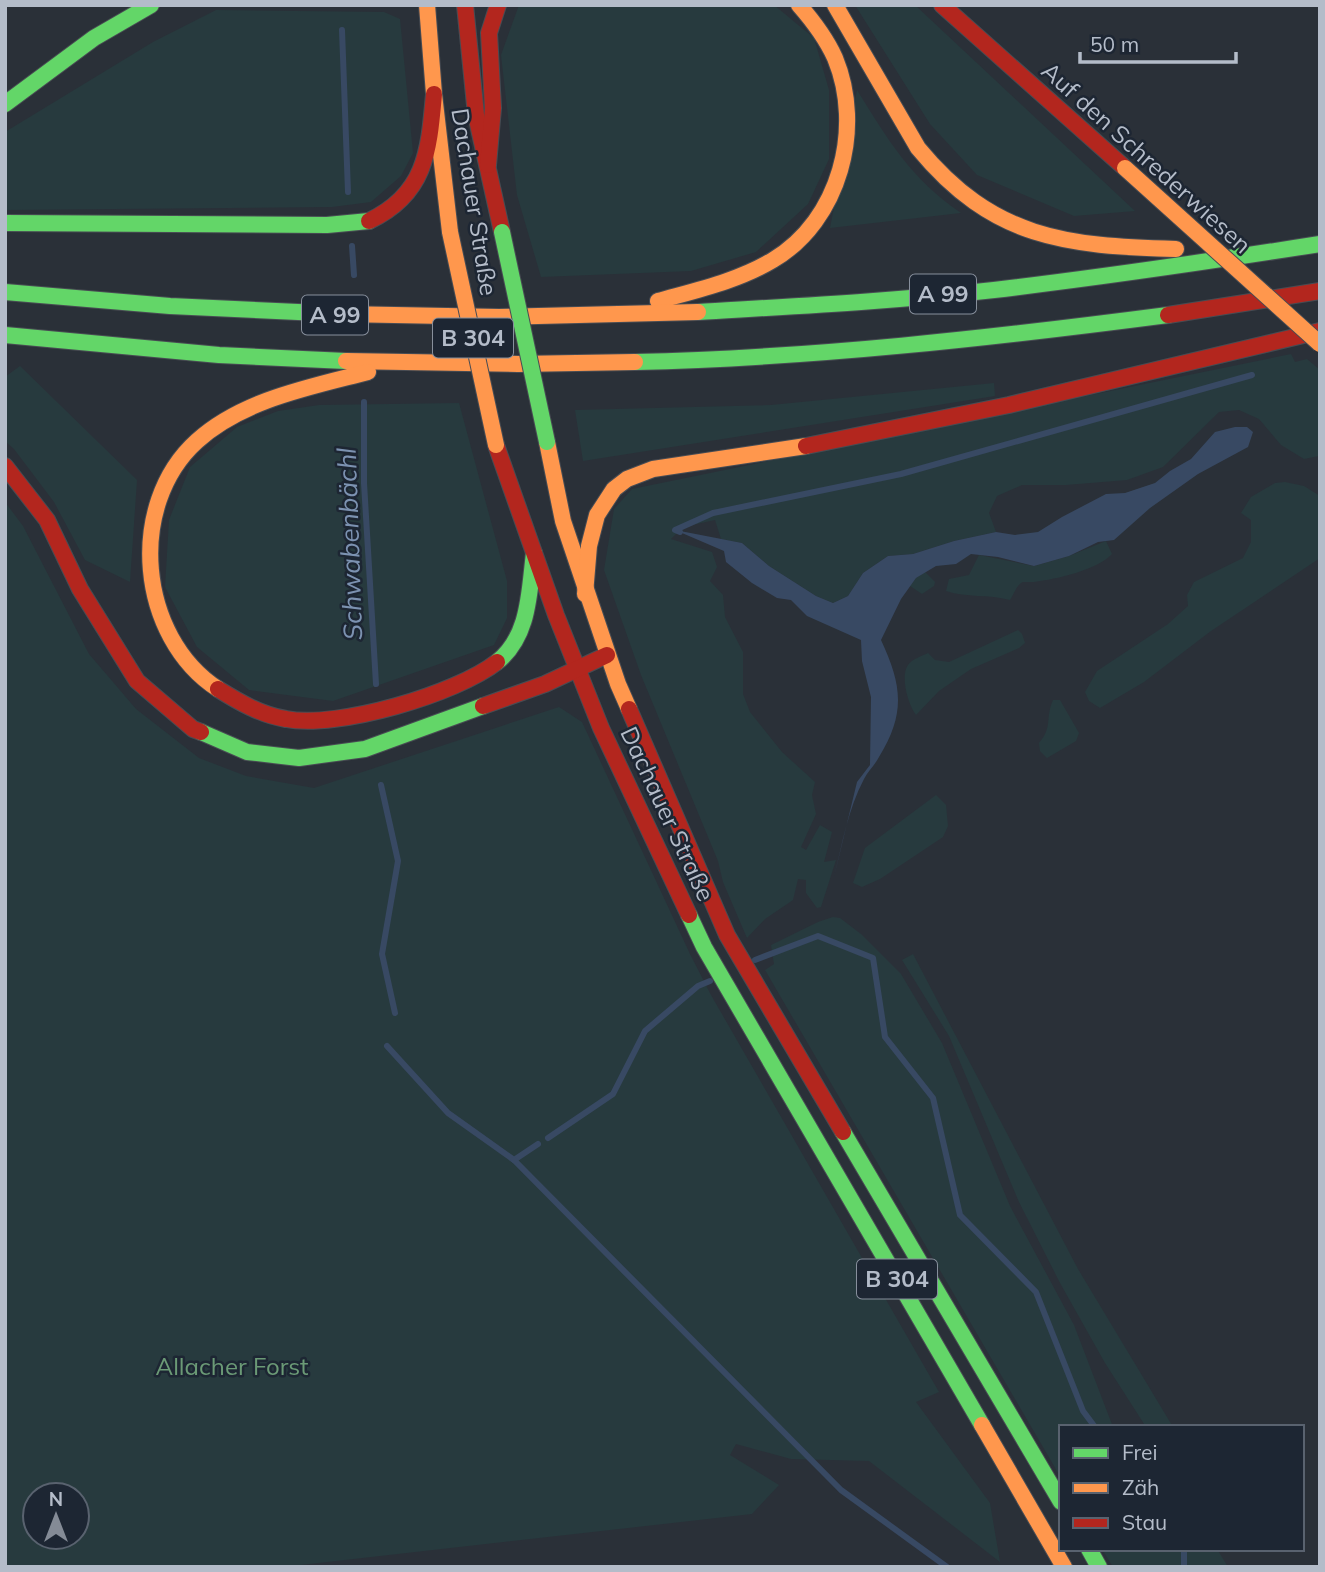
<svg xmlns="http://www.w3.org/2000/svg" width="1325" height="1572" viewBox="0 0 1325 1572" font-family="Mulish,sans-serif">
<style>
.green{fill:#273a3e;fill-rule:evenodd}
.water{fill:#384963}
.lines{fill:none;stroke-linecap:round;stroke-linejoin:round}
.stream{stroke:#384963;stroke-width:6}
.fast-casing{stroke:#484c53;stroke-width:18}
.slow-casing{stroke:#484c53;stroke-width:18}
.jam-casing{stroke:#484c53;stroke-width:18}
.fast{stroke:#63d668;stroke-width:16}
.slow{stroke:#ff974d;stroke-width:16}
.jam{stroke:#b3261e;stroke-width:16}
.fast-bridge-casing{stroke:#484c53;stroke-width:18;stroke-linecap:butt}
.slow-bridge-casing{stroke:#484c53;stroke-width:18;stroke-linecap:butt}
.fast-bridge{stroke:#63d668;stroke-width:16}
.slow-bridge{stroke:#ff974d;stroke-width:16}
.labels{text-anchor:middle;stroke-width:5;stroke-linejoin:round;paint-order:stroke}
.shield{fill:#1d2633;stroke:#878f9c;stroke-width:2}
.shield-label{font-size:23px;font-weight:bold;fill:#b4bcc9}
.street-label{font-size:24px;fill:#b4bcc9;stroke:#1d2633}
.park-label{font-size:24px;fill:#6b9a76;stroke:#1d2633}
.water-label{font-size:26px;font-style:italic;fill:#7c92b1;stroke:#1d2633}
</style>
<rect width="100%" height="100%" fill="#2a3038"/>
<g class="green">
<polygon points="519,5 774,5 814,38 829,90 829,159 808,204 756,252 691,271 541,277 517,195 501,55"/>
<polygon points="855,5 915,5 1135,211 1074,216 977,175 930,124"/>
<polygon points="216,10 384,12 400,19 413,153 401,176 371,202 332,207 5,210 5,132 153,42"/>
<path d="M857 90C888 140 911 179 961 213L830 228Z"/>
<polygon points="1291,354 1295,362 1307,359 1320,370 1319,456 1304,459 1281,445 1259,419 1239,410 1219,412 1163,467 1127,480 1066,485 1022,485 997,496 989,513 996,532 954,541 913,554 888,556 863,573 848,596 833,603 816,596 769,566 742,543 721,539 715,520 683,527 671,539 712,552 717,567 710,581 723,595 725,617 743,652 743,694 750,712 782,752 815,782 812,795 816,814 801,847 806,850 820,825 832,832 824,862 836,860 821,907 817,908 806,893 806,880 798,879 793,900 765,919 747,938 723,882 718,861 641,675 604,570 614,509 632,489"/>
<polygon points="20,366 137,480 130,582 85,560 54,502 14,449 5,441 5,377"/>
<polygon points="994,383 995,396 583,461 575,410 771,405"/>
<polygon points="459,403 507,581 507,618 494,645 333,701 249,690 197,647 165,587 169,520 190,467 237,427 278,411 319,405"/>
<polygon points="1285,482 1304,486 1320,496 1320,558 1211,631 1144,682 1100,708 1089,701 1085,692 1097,671 1168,624 1188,606 1187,595 1194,582 1243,558 1251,542 1251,520 1241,513 1251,497 1275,483"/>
<path d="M5 502 23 526 89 654 136 709 199 758 246 776 314 788 559 707 582 722 690 954 711 995 939 1392 916 1402 990 1503 1000 1562 869 1461 791 1459 736 1444 730 1455 779 1485 752 1514 283 1567H5ZM35 1495H77V1537H35Z"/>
<path d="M1106 541 1112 554C1097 570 1057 579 1034 582 1034 582 1024 582 1023 582 1017 584 1014 594 1010 600 988 594 967 598 946 591L949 579 969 575 979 555 1034 566 1069 556Z"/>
<polygon points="925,572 935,582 934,586 922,594 910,586 916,578"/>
<path d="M1018 630 1022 634 1025 643 1019 648 971 669 939 691 916 715C908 705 900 676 908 665 912 659 922 656 928 653L935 660 949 662Z"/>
<path d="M1053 700H1060L1079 733 1076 741 1047 758 1040 751 1039 743C1053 727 1045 718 1053 700Z"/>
<polygon points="936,795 946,805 948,826 943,837 880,879 862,887 853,883 865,848"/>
<polygon points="833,917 840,918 861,934 901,974 942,1043 1010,1206 1074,1325 1113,1427 1061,1427 1061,1478 765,970 774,964 771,945 818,922"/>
<polygon points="913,954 1078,1269 1173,1427 1146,1427 1105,1363 1060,1283 1019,1202 949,1036 902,960"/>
<polygon points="1102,1549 1217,1549 1228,1567 1113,1567"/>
</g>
<path class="water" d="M1235 427H1247L1253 432 1248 447 1198 474 1150 508 1114 540 1098 542 1069 556 1034 566 998 557 971 554 956 564 936 566 916 578 901 599 881 640C902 685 906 713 879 757 875 765 868 771 864 779 848 809 842 845 834 877L857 782 870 765 871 697 862 661 861 640 807 616 791 600 777 598 752 583 726 562 724 551 675 530 742 543 769 566 816 596 833 603 848 596 863 573 888 556 913 554 954 541 996 532 1015 535 1038 532 1062 517 1106 494 1125 493 1155 483 1170 471 1191 459 1215 432Z"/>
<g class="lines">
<g class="stream">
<polyline points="342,30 348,192"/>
<polyline points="352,246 354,275"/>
<polyline points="364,402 364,483 376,684"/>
<polyline points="680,532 675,530 713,513 901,474 1252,375"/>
<polyline points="381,785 398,861 382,954 395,1013"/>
<polyline points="755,960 818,936 873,958 885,1037 933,1098 960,1215 1036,1292 1083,1411 1095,1427"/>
<polyline points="387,1046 448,1113 514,1160 538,1144"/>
<polyline points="548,1138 613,1094 645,1031 698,986 710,981"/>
<polyline points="514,1160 841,1490 947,1567"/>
<polyline points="1184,1549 1184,1567"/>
</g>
<defs>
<g id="fast">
<polyline points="5,104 94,38 151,5"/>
<polyline points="5,223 327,225 369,221"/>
<polyline points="5,292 170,306 342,314"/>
<path d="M698 312C797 306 896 301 994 290 1103 277 1212 261 1320 244"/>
<polyline points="5,335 219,355 346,361"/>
<path d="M635 362C813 358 991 338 1168 315"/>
<path d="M497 662C530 636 529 591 534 553"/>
<polyline points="201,732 247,752 299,758 365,749 483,706"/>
<polyline points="689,915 704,947 982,1425"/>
<polyline points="843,1132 1061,1502"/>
<polyline points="1089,1549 1099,1567"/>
</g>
<g id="slow">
<polyline points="427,5 434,94 450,232"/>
<path d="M835 5 918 148C993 239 1066 246 1176 249"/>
<path d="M658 301C697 290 738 281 773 260 840 220 864 128 835 58 826 38 813 21 799 5"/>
<polyline points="342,314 499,317 698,312"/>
<polyline points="346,361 518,364 635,362"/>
<polyline points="547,442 563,521 618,684 629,709"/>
<polyline points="585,594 589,546 597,515 614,489 627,479 653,469 806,446"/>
<path d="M218 689C138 637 126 505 197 441 242 400 310 387 368 372"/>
<polyline points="982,1425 1064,1567"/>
</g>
<g id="jam">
<polyline points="465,5 476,115 502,232"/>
<polyline points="942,5 1125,168"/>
<polyline points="488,165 493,108 489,33 498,5"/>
<path d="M369 221C426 194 429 151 434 94"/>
<polyline points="1168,315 1320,291"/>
<polyline points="496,445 556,615 601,728 689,915"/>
<polyline points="806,446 1009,405 1320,331"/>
<polyline points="5,466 47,520 80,589 137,681 193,729 201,732"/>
<path d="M218 689C239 702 261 715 286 719 338 729 456 694 497 662"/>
<polyline points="483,706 545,684 607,655"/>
<polyline points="629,709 727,935 843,1132"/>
</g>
</defs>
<use href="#fast" class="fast-casing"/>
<use href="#slow" class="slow-casing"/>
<use href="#jam" class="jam-casing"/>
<use href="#fast" class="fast"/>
<use href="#slow" class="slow"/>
<use href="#jam" class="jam"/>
<defs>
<polyline id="fast-bridge" points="502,232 547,442"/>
<g id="slow-bridge">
<polyline points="1125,168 1320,344"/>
<polyline points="450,232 496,445"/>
</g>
</defs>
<use href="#fast-bridge" class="fast-bridge-casing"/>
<use href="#slow-bridge" class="slow-bridge-casing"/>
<use href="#fast-bridge" class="fast-bridge"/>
<use href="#slow-bridge" class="slow-bridge"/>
</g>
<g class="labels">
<g class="shield">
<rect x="910" y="274.5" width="66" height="39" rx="5"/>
<rect x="302" y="295.5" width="66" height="39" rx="5"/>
<rect x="433" y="318.5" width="80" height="39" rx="5"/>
<rect x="857" y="1259.5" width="80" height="39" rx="5"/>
</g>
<g class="shield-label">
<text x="943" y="302">A 99</text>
<text x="335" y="323">A 99</text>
<text x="473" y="346">B 304</text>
<text x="897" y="1287">B 304</text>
</g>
<g class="street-label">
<text transform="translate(1146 158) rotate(42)" y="8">Auf den Schrederwiesen</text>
<text transform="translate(474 202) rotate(81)" y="8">Dachauer Straße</text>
<text transform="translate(667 814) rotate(65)" y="8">Dachauer Straße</text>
</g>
<g class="park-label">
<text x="232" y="1375">Allacher Forst</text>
</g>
<g class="water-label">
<text transform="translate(350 544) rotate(-92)" y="9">Schwabenbächl</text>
</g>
</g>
<rect width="1325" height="1572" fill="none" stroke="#b4bcc9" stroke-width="14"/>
<rect x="1059" y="1425" width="245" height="126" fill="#1d2633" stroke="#59626f" stroke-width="2"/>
<rect x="1073" y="1448" width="35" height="10" fill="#63d668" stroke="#59626f" stroke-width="2"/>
<text x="1122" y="1460" font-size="21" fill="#b4bcc9">Frei</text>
<rect x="1073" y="1483" width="35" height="10" fill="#ff974d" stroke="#59626f" stroke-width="2"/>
<text x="1122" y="1495" font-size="21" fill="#b4bcc9">Zäh</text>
<rect x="1073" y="1518" width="35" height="10" fill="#b3261e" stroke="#59626f" stroke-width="2"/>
<text x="1122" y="1530" font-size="21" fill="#b4bcc9">Stau</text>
<g transform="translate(56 1516)"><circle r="33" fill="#1d2633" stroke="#59626f" stroke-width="2"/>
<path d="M0-5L12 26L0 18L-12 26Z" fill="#848b96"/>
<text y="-10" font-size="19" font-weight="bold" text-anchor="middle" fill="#b4bcc9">N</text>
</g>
<path d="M1080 52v10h156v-10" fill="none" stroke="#b4bcc9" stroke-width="3.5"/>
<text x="1090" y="52" font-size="21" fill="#b4bcc9" stroke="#1d2633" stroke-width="5" paint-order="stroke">50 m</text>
</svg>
